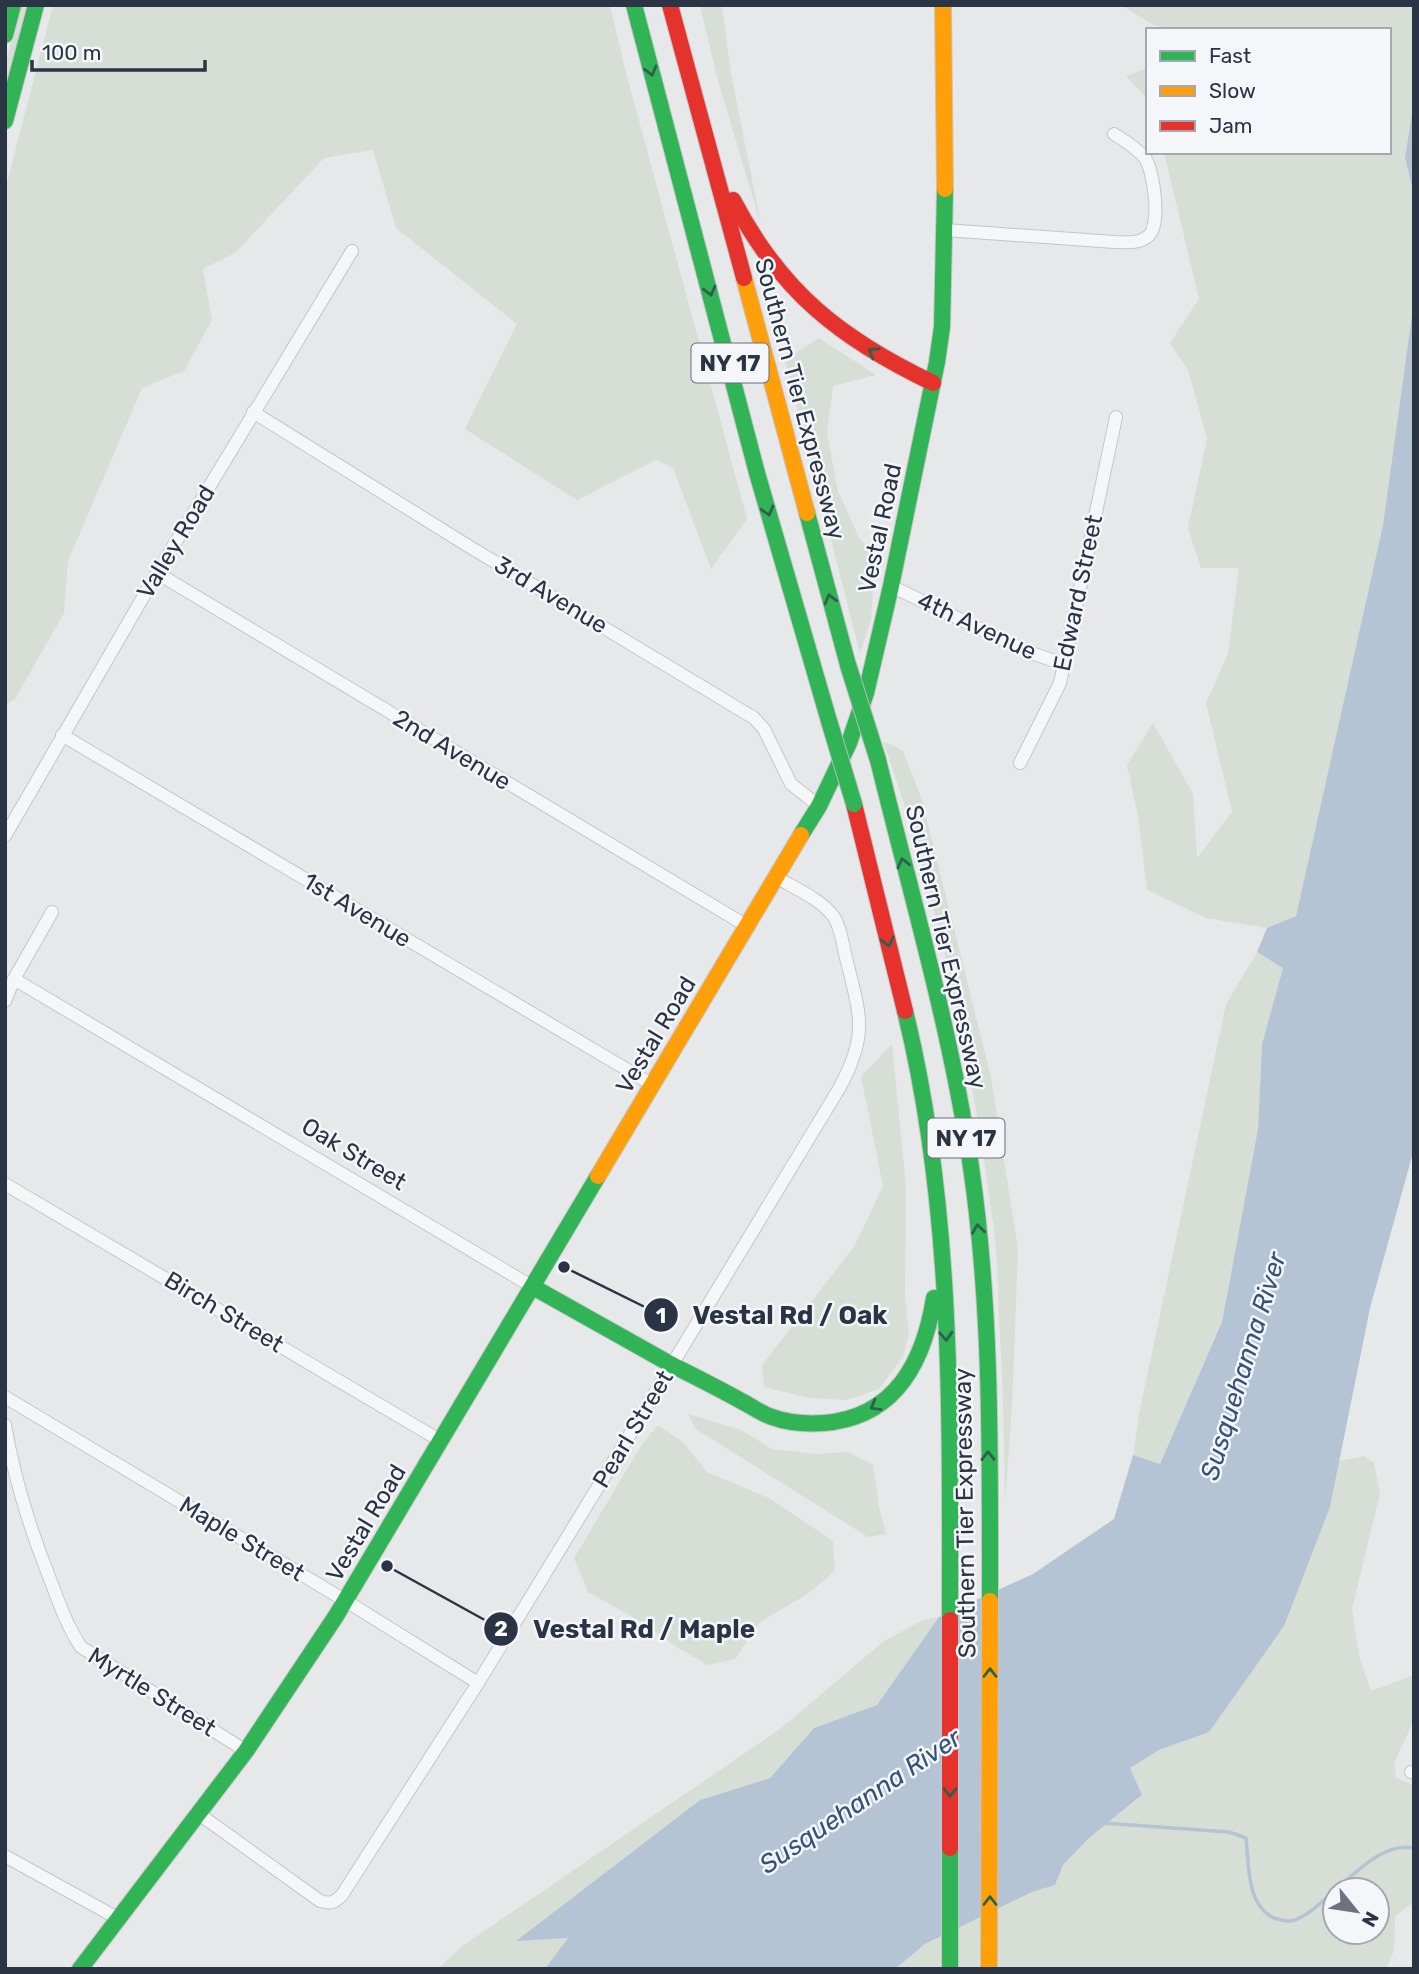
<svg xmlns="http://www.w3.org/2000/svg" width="1419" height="1974" viewBox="0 0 1419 1974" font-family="Rubik,sans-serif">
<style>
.green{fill:#d6ded6;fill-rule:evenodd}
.water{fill:#b4c4d5}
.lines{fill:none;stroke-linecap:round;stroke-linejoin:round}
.stream{stroke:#b4c4d5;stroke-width:3.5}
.street-casing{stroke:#c4c6c8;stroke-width:14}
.fast-casing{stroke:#c4c6c8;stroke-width:18}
.slow-casing{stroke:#c4c6c8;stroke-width:18}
.jam-casing{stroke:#c4c6c8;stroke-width:18}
.street{stroke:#f5f6f7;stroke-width:12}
.fast{stroke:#30b455;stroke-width:16}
.slow{stroke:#ff9f0a;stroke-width:16}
.jam{stroke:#e5322d;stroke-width:16}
.fast-bridge-casing{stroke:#b8bbbf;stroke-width:18;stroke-linecap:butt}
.fast-bridge{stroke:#30b455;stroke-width:16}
.oneway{stroke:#2d614b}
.labels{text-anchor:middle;stroke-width:5;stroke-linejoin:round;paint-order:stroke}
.shield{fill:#f4f6f9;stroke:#676e7b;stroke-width:2}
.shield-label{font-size:23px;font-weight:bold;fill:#2b3445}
.street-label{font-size:24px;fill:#2b3445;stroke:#f4f6f9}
.water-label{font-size:26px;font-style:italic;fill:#34527a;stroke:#f4f6f9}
.leader{fill:none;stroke:#2b3445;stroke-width:2.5}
.callout-dot{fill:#2b3445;stroke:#f4f6f9;stroke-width:2.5}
.mark-label{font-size:21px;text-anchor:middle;font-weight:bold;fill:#fff}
.callout-label{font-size:26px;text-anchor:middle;font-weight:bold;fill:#2b3445;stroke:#f4f6f9;stroke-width:5;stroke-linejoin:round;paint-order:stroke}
</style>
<rect width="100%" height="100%" fill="#e6e8ea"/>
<g class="green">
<polygon points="20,5 27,5 5,91 5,65"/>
<polygon points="53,5 610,5 625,69 747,519 711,569 673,468 656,460 577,500 465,429 517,324 396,228 373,150 324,158 235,253 203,269 212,320 184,371 142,388 68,561 64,613 15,699 5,705 5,190"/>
<polygon points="700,5 722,5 731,74 761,225 717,77"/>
<polygon points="1121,5 1414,5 1414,100 1405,158 1414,195 1414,300 1383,525 1296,916 1267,928 1206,918 1147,890 1139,822 1127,765 1153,723 1193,794 1197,858 1232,812 1206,703 1228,654 1239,568 1201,568 1188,528 1207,439 1188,370 1170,343 1199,299 1164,152 1389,152 1389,30 1179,30 1153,25"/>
<polygon points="1148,68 1148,99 1126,76"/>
<polygon points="819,338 876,375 833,386 827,433 838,491 859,538 875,557 871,620 860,653 785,360"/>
<path d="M883 741 903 751 922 800 991 1077 1018 1249 1012 1406 1005 1503C1004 1441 1003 1379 999 1317 998 1291 998 1264 995 1238 974 1073 939 897 883 741Z"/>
<polygon points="1257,952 1283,968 1262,1044 1258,1129 1222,1322 1160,1464 1133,1455 1139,1414 1226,1004"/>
<polygon points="892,1044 906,1187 905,1296 909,1334 903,1356 879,1389 847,1400 809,1398 764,1387 762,1365 854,1247 883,1186 861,1077"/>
<polygon points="688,1414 741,1430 772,1449 816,1454 848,1452 873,1465 879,1507 886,1534 868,1537 696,1429"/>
<polygon points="658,1425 683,1442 707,1472 769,1498 833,1541 835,1571 809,1593 760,1622 735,1659 708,1665 675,1646 642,1622 588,1592 574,1558 641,1446"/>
<path d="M1364 1456 1374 1463 1380 1493 1352 1609 1359 1656 1371 1691 1414 1675V1720L1394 1763 1396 1778 1414 1785V1902L1395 1916 1394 1950 1387 1969H995L993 1911 1032 1892 1055 1885 1063 1865 1089 1838 1142 1796 1129 1768 1159 1750 1209 1732 1330 1507 1339 1461ZM1335 1890H1377V1932H1335Z"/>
<polygon points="939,1617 877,1705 814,1728 770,1778 700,1800 517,1940 569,1938 545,1969 437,1969 464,1945 780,1729 884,1641 923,1620"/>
<polygon points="985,1915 983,1969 957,1969 957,1928"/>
<polygon points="944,1935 943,1969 895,1969 925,1944"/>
</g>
<g class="water">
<polygon points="1414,100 1414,195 1405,158"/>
<polygon points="1414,300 1414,1149 1370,1308 1330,1507 1284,1626 1209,1732 1159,1750 1130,1768 1142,1795 1089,1838 1063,1865 1055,1885 1032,1892 925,1944 895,1969 545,1969 568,1938 516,1941 700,1800 770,1778 814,1728 877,1705 939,1617 1033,1574 1114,1519 1133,1455 1160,1464 1222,1322 1258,1129 1262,1044 1283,968 1257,952 1267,928 1296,916 1383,525"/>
</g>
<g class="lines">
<g class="stream">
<path d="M1103 1823 1229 1832 1246 1838C1249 1864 1246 1905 1274 1918 1280 1920 1289 1922 1295 1920 1310 1914 1323 1901 1335 1890"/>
<path d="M1336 1890C1357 1871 1385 1842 1414 1848"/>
</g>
<defs>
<g id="street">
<path d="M945 230 1115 242C1125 242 1138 244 1147 237 1162 228 1154 171 1145 158 1137 148 1125 141 1114 134"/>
<polyline points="253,412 465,544 754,718 764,729 791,784 819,806"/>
<polyline points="157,573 747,926"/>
<polyline points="891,586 1026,651 1063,664"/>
<polyline points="62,735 653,1085"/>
<polyline points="1020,763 1060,683 1116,417"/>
<polyline points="5,836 157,573 352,251"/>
<polyline points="14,979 533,1287"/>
<polyline points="5,1001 14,979 52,912"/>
<polyline points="5,1184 441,1441"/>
<polyline points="5,1397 346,1601 478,1683"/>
<path d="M5 1425C14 1478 30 1529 50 1579 59 1603 67 1626 81 1647L246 1751"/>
<polyline points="1411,1772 1414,1772"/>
<path d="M199 1814 320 1901C331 1904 334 1903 342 1895L478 1683 601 1482 840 1087C869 1033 860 1015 846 958 843 945 841 928 834 917 821 899 794 888 776 877"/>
<polyline points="5,1856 119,1919"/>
</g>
<g id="fast">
<polyline points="634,5 757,473 829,721"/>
<polyline points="5,35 13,5"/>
<polyline points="5,121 36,5"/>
<polyline points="807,513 848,665"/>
<path d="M878 760C911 895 951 1030 971 1167 992 1310 990 1457 990 1601"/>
<polyline points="801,835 819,806 849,743 866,693 891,586 937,362 942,327 945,189"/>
<path d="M905 1011C954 1210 950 1417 950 1620"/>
<polyline points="533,1287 672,1365"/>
<path d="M672 1365C696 1377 720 1389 743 1402 753 1407 762 1414 772 1417 788 1423 808 1424 824 1423 896 1417 924 1361 934 1298"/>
<polyline points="950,1848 950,1969"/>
<polyline points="80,1969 246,1751 336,1616 598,1176"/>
</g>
<g id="slow">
<polyline points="943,5 945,189"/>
<polyline points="744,278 807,513"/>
<polyline points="598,1176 801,835"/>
<polyline points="989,1969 990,1601"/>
</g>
<g id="jam">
<polyline points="670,5 744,278"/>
<path d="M733 200C781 292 841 339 933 383"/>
<polyline points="854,804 905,1011"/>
<polyline points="950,1620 950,1848"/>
</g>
</defs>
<use href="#street" class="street-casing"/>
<use href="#fast" class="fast-casing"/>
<use href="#slow" class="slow-casing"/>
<use href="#jam" class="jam-casing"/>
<use href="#street" class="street"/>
<use href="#fast" class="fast"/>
<use href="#slow" class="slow"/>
<use href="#jam" class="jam"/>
<defs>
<g id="fast-bridge">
<polyline points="848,665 878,760"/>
<polyline points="829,721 854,804"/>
</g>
</defs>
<use href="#fast-bridge" class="fast-bridge-casing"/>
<use href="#fast-bridge" class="fast-bridge"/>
</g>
<defs><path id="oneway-chevron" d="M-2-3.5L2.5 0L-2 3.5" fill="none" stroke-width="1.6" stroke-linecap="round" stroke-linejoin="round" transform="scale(1.75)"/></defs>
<g class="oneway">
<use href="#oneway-chevron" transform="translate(651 71) rotate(75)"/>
<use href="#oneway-chevron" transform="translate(710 291) rotate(75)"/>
<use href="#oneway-chevron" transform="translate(873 352) rotate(-149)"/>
<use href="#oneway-chevron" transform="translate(768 511) rotate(74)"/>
<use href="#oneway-chevron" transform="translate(830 599) rotate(-105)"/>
<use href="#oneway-chevron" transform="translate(903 863) rotate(-104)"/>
<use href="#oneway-chevron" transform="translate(888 942) rotate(76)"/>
<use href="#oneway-chevron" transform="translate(978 1229) rotate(-97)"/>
<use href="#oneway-chevron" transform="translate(946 1336) rotate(87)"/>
<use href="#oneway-chevron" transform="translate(875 1406) rotate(150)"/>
<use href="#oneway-chevron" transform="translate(988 1456) rotate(-91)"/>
<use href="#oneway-chevron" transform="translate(990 1673) rotate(-90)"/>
<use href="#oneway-chevron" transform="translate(950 1792) rotate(90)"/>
<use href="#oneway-chevron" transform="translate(990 1901) rotate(-90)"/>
</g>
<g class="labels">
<g class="shield">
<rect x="691.5" y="343.5" width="77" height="39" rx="5"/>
<rect x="927.5" y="1118.5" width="77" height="39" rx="5"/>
</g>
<g class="shield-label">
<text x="730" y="371">NY 17</text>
<text x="966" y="1146">NY 17</text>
</g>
<g class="street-label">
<text transform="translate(800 399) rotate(75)" y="8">Southern Tier Expressway</text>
<text transform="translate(880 528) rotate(-78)" y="8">Vestal Road</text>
<text transform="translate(176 542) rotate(-59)" y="8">Valley Road</text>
<text transform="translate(1078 593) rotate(-78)" y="8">Edward Street</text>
<text transform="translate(551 595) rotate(31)" y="8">3rd Avenue</text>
<text transform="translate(977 626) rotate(25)" y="8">4th Avenue</text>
<text transform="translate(452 750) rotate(31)" y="8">2nd Avenue</text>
<text transform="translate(357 910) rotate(31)" y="8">1st Avenue</text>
<text transform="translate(946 947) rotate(77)" y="8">Southern Tier Expressway</text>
<text transform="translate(656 1035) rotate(-59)" y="8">Vestal Road</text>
<text transform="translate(354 1154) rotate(31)" y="8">Oak Street</text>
<text transform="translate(224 1312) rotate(31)" y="8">Birch Street</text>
<text transform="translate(633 1429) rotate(-59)" y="8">Pearl Street</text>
<text transform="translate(965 1513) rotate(-91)" y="8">Southern Tier Expressway</text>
<text transform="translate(366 1523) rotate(-59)" y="8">Vestal Road</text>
<text transform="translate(242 1539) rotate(31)" y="8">Maple Street</text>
<text transform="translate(152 1692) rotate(32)" y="8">Myrtle Street</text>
</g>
<g class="water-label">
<text transform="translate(1243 1366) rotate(-73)" y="9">Susquehanna River</text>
<text transform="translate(860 1801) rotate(-34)" y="9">Susquehanna River</text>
</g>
</g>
<path class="leader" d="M564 1267L661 1315M387 1566L501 1629"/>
<g class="callout-dot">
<circle cx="564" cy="1267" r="7"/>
<circle cx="387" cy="1566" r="7"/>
<circle cx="661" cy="1315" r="18"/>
<circle cx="501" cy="1629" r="18"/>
</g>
<g class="mark-label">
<text x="661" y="1323">1</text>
<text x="501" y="1636">2</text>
</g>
<g class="callout-label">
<text x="790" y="1324">Vestal Rd / Oak</text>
<text x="644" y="1638">Vestal Rd / Maple</text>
</g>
<rect width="1419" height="1974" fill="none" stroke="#2b3445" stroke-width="14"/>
<rect x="1146" y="28" width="245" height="126" fill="#f4f6f9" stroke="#a4a8b1" stroke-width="2"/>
<rect x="1160" y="51" width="35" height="10" fill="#30b455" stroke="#a4a8b1" stroke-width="2"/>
<text x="1209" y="63" font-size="21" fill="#2b3445">Fast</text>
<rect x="1160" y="86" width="35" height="10" fill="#ff9f0a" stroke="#a4a8b1" stroke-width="2"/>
<text x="1209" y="98" font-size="21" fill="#2b3445">Slow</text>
<rect x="1160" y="121" width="35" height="10" fill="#e5322d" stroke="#a4a8b1" stroke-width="2"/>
<text x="1209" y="133" font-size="21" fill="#2b3445">Jam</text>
<g transform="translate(1356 1911) rotate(120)"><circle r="33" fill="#f4f6f9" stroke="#a4a8b1" stroke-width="2"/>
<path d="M0-5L12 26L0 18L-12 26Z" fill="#6c737f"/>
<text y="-10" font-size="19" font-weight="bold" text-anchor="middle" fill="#2b3445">N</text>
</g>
<path d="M32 60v10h173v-10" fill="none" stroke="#2b3445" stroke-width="3.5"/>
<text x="42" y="60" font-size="21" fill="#2b3445" stroke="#f4f6f9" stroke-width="5" paint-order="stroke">100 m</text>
</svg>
